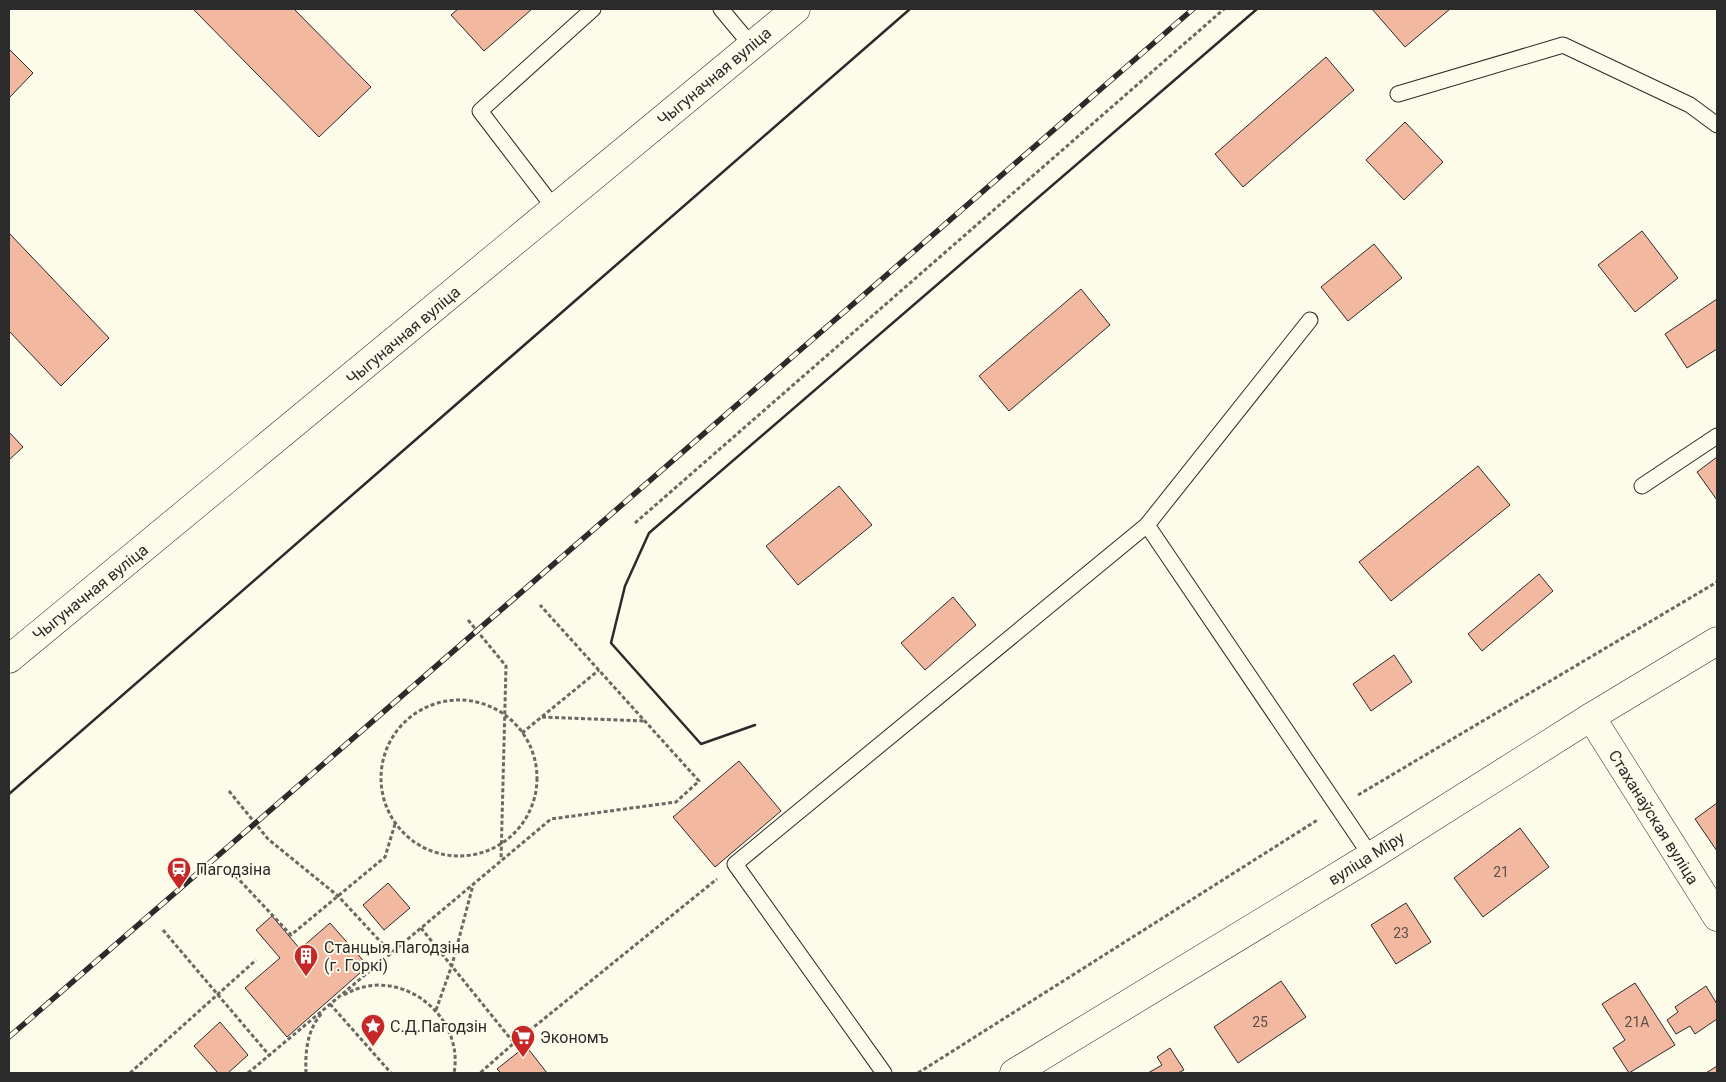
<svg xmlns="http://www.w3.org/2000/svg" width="1726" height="1082" viewBox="0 0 1726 1082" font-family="Roboto,sans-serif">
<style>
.building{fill:#f2b8a0;stroke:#2b2b2b}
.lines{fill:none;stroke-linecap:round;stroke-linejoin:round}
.lane-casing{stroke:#2b2b2b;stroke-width:17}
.street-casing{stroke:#2b2b2b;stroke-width:29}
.secondary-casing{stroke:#2b2b2b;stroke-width:29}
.path{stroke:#6a6964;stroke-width:3;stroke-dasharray:4 2.5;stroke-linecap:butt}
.lane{stroke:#fdfbea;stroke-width:15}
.street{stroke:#fdfbea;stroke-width:28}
.secondary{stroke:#fdfbea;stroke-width:28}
.rail-casing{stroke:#2b2b2b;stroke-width:5.5}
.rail{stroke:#fdfbea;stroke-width:4;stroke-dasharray:11;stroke-linecap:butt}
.wall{stroke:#2b2b2b;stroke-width:2.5}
.labels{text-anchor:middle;stroke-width:4;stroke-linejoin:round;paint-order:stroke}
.number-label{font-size:14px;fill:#5d4e48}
.street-label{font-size:16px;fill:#2b2b2b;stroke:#fdfbea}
.poi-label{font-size:16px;fill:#2b2b2b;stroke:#fdfbea;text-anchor:start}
</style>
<rect width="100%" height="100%" fill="#fdfbea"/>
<g class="building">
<polygon points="193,9 294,9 371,87 319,137"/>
<polygon points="458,9 532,9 484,51 451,15"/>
<polygon points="1372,9 1450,9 1405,47"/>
<polygon points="9,49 33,73 9,98"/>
<polygon points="1326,57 1354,90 1243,187 1215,154"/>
<polygon points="1405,122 1443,162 1404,200 1366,160"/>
<polygon points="1642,231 1678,278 1635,312 1598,265"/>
<polygon points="9,233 109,338 61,386 9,331"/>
<polygon points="1374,244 1402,278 1348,321 1321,287"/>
<polygon points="1081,289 1110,325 1009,411 979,376"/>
<polygon points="1717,299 1717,349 1687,368 1665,334"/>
<polygon points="9,432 23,447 9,460"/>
<polygon points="1717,457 1717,500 1697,472"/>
<polygon points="1478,466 1510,505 1391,601 1359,562"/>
<polygon points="839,486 872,525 798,585 766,546"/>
<polygon points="1539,574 1553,591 1482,651 1468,634"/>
<polygon points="953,597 976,625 925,670 901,643"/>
<polygon points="1394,655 1412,682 1371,711 1353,684"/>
<polygon points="739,761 781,811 715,867 673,817"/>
<polygon points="1717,803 1717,851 1695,819"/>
<polygon points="1520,828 1549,867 1483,917 1454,878"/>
<polygon points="388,883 410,908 384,930 363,905"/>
<polygon points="1406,903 1431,942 1396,964 1371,925"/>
<polygon points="272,916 300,949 330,923 368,966 287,1037 245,988 280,958 256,930"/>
<polygon points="1281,981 1306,1017 1238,1063 1214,1027"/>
<polygon points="1635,983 1675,1045 1629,1073 1613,1048 1625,1040 1602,1004"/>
<polygon points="1706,986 1717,1004 1717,1019 1695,1034 1690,1026 1676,1034 1667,1020 1678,1012 1675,1007"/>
<polygon points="220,1022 248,1055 228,1073 218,1073 194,1046"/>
<polygon points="526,1046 547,1073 501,1073 497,1069"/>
<polygon points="1170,1048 1184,1070 1178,1073 1148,1073 1162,1065 1157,1057"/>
<polygon points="1717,1066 1717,1073 1706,1073"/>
</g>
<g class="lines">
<defs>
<g id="lane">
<polyline points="721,9 751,45"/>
<polyline points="1398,94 1563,45 1690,105 1717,125"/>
<polyline points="555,209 480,111 593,9"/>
<polyline points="1642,486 1717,436"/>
<polyline points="1147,525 1310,320"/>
<polyline points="884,1073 735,864 1147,525 1371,856"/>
</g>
<g id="street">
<polyline points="9,659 796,9"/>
<polyline points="1591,717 1717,917"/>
</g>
<polyline id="secondary" points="1014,1073 1371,856 1591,717 1717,641"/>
</defs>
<use href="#lane" class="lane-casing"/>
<use href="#street" class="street-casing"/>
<use href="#secondary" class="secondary-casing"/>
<g class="path">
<polyline points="635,523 1224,9"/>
<polyline points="468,620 506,666 501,860"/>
<circle cx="459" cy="778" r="78"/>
<polyline points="542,717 645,721"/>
<polyline points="522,733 599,670"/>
<polyline points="229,791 268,839 338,896 391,953"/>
<polyline points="1358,795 1717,582"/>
<polyline points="231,871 291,935 385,857 395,824"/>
<polyline points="421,928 514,1043 480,1073"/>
<polyline points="163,930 269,1055"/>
<path d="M344 995C397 963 465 1014 454 1073"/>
<polyline points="330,1004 391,1073"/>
<polyline points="436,1010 452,965 473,885"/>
<polyline points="514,1043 717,879"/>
<polyline points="130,1073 256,960"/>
<polyline points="248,1073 551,819 676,802 699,781 540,605"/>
<path d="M306 1073C305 1052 307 1030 322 1013"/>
<polyline points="918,1073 1319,819"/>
</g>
<use href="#lane" class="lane"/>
<use href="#street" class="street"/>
<use href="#secondary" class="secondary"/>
<defs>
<polyline id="rail" points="9,1037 1193,9"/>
</defs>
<use href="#rail" class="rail-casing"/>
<use href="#rail" class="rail"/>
<g class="wall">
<polyline points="755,725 701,744 611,643 625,586 649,533 1257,9"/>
<polyline points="9,794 910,9"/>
</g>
</g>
<defs>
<symbol id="station-pin" viewBox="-11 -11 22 30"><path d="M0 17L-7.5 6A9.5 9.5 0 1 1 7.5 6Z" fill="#c62828" stroke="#fdfbea"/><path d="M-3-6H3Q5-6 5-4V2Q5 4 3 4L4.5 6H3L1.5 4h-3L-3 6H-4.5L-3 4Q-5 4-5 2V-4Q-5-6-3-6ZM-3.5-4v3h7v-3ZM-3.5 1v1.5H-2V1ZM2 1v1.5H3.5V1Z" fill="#fff"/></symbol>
<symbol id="building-pin" viewBox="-11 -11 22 30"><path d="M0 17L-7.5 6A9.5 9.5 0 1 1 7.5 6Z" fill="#c62828" stroke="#fdfbea"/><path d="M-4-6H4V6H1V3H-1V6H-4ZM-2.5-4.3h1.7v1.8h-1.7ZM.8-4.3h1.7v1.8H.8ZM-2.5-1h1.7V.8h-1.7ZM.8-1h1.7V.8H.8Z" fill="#fff"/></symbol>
<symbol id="sight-pin" viewBox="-11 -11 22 30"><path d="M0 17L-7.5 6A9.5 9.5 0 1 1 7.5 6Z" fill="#c62828" stroke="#fdfbea"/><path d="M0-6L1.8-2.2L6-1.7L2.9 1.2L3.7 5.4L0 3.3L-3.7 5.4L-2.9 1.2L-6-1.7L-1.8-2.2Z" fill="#fff"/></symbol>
<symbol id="supermarket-pin" viewBox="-11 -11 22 30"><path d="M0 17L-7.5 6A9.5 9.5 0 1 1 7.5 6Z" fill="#c62828" stroke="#fdfbea"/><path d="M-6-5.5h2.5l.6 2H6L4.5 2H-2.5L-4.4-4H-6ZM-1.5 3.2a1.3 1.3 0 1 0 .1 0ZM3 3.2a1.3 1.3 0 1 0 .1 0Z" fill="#fff"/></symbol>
</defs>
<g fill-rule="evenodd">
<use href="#station-pin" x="165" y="855" width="28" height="38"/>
<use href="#building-pin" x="292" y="942" width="28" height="38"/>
<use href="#sight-pin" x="359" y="1012" width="28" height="38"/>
<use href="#supermarket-pin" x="509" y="1023" width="28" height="38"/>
</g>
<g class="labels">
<g class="number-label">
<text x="1501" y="877">21</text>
<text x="1401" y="938">23</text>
<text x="1260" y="1027">25</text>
<text x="1637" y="1027">21А</text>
</g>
<g class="street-label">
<text transform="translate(714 76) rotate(-40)" y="6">Чыгуначная вуліца</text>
<text transform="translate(403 335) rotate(-40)" y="6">Чыгуначная вуліца</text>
<text transform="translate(90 592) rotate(-39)" y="6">Чыгуначная вуліца</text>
<text transform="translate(1654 817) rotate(58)" y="6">Стаханаўская вуліца</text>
<text transform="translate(1366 858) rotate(-32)" y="6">вуліца Міру</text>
</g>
<g class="poi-label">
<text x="196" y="875">Пагодзіна</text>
<text x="324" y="953">Станцыя Пагодзіна<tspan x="324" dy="18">(г. Горкі)</tspan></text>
<text x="390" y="1032">С.Д.Пагодзін</text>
<text x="540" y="1043">Экономъ</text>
</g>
</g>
<rect width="1726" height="1082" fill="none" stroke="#2b2b2b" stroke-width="20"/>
</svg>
